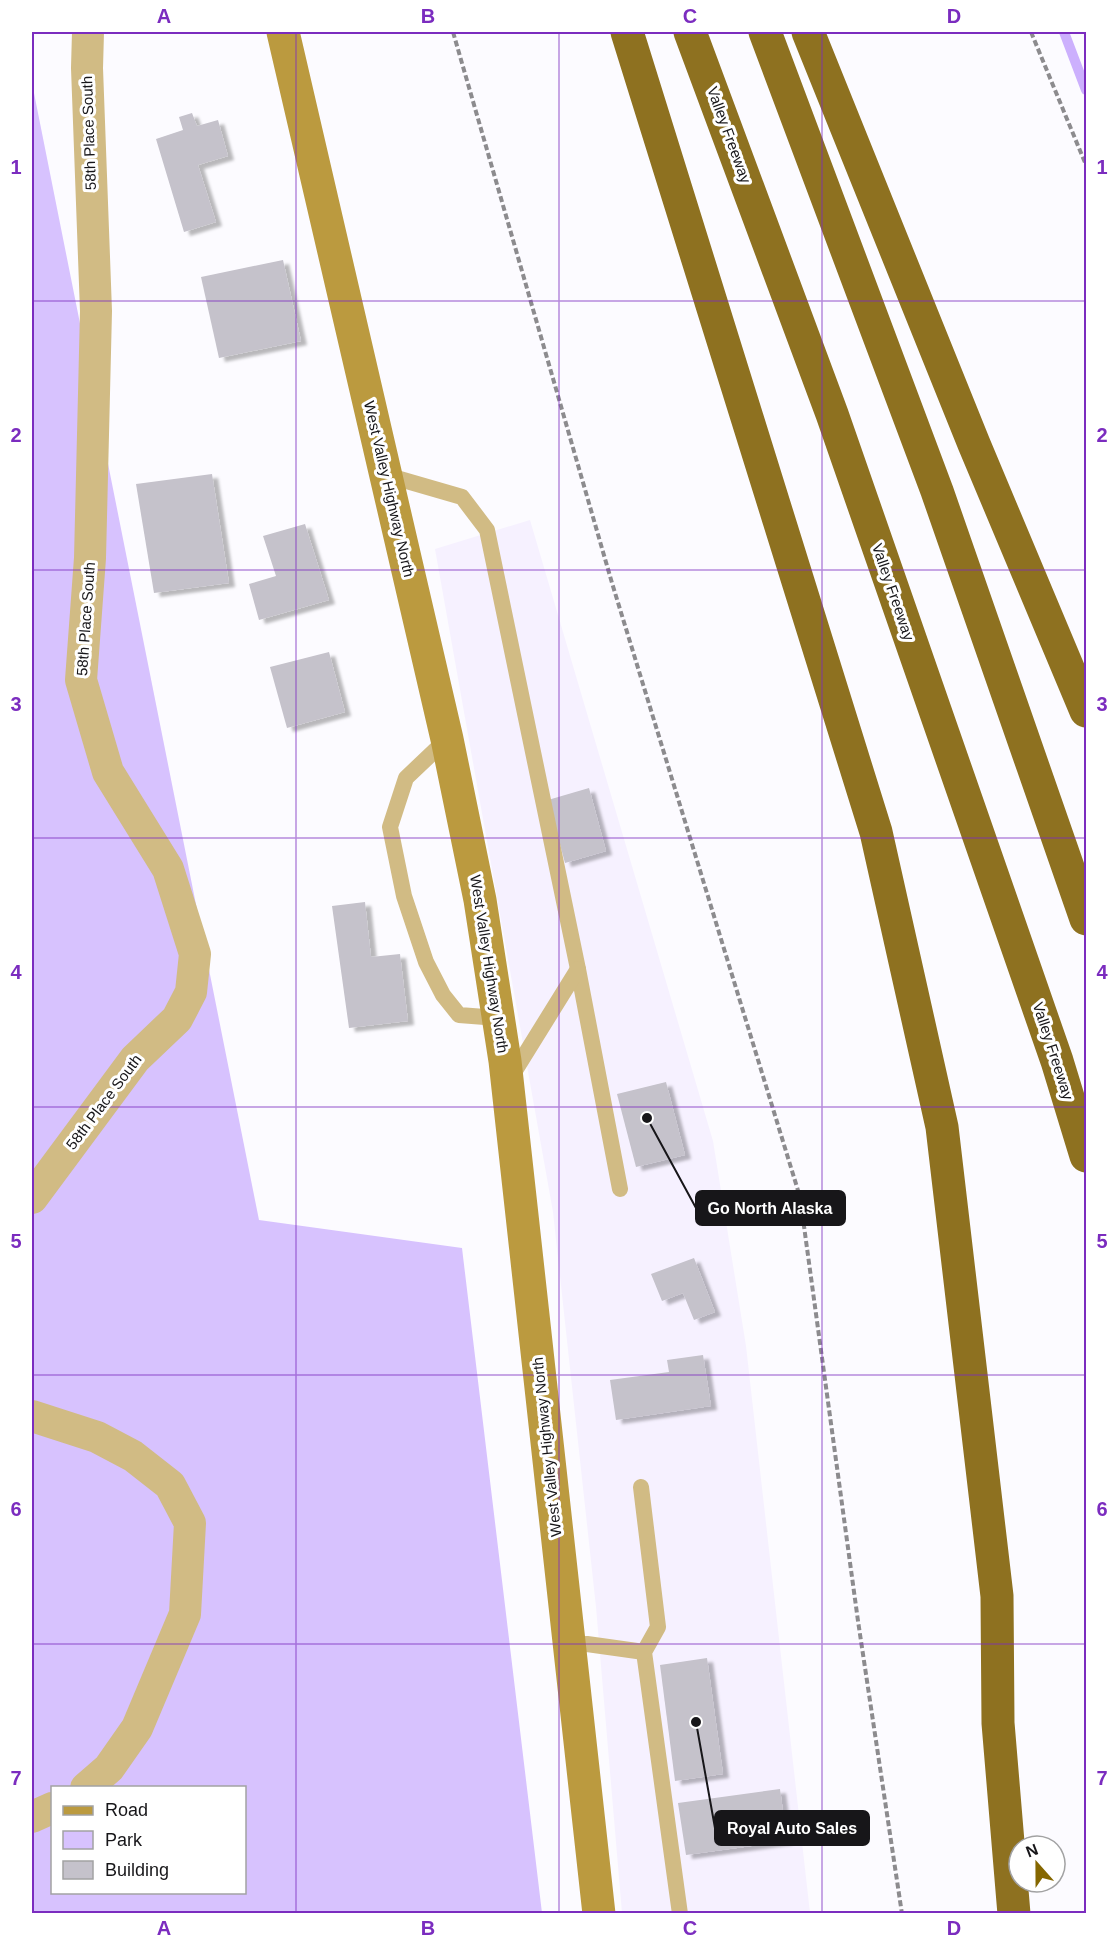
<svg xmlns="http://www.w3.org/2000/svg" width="1118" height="1945" viewBox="0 0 1118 1945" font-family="Helvetica,sans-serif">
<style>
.built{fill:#f6f1ff}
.green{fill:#d7c2fe;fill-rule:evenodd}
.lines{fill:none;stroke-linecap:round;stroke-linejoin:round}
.stream{stroke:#ccb0fd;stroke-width:10}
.building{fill:#c5c2cb;filter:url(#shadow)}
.path{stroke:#8c8b8e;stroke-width:4;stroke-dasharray:6 3;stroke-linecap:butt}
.service{stroke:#d1bb84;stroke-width:16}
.minor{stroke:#d1bb84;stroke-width:32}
.secondary{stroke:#bb9a3f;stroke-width:33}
.motorway{stroke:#8e7120;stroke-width:33}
.grid{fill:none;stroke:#7b2cbf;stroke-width:1.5;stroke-opacity:0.55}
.labels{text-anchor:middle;stroke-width:6;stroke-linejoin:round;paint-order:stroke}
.street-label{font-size:15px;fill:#171619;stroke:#fff}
.leader{fill:none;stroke:#171619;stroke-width:2}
.callout-dot{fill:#171619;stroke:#fff;stroke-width:2}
.callout{fill:#171619;stroke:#171619;stroke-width:2}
.callout-label{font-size:16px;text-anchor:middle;font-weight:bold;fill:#fff}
.neatline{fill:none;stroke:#7b2cbf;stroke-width:2}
.grid-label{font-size:20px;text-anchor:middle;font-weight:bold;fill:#7b2cbf}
</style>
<defs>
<filter id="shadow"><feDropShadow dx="6" dy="4" stdDeviation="1.5" flood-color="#0004"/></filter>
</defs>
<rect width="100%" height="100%" fill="#fcfbff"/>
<polygon class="built" points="530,520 713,1141 746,1346 810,1913 622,1913 596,1607 553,1212 435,549"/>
<path class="green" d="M32 83 259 1220 462 1248 542 1913H32ZM52 1788H244V1892H52Z"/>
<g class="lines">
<polyline class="stream" points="1064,32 1086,90"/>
</g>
<g class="building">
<polygon points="192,113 197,126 218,120 228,156 198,165 216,222 184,232 156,139 183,130 179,117"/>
<polygon points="283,260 301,341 219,358 201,277"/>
<polygon points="212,474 229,583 154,593 136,484"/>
<polygon points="305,524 329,600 259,620 249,584 276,576 263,536"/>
<polygon points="329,652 345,712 287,728 270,667"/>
<polygon points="589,788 606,851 565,863 548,800"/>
<polygon points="365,902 371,957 400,954 408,1021 349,1028 332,906"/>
<polygon points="666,1082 685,1155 636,1167 617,1094"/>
<polygon points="694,1258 715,1312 694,1320 683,1293 662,1301 651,1274"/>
<polygon points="703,1355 711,1406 616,1420 610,1380 669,1372 667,1360"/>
<polygon points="707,1658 723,1774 675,1781 660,1665"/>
<polygon points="780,1789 787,1841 686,1855 678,1803"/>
</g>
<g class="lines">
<g class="path">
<polyline points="453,32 612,583 800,1197 858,1621 902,1914"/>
<polyline points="1031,32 1086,165"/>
</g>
<g class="service">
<polyline points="386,475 462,497 487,530 578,969 620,1189"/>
<polyline points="447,739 406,778 390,827 404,896 426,962 443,995 459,1015 498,1018"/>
<polyline points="511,1077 578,969"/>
<polyline points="641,1487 658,1627 644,1652 680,1914"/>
<polyline points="570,1647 587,1644 644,1652"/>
</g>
<g class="minor">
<polyline points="32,1198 135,1059 177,1019 191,992 195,954 168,869 108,772 81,680 90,558 96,311 87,68 88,32"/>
<polyline points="32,1416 97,1437 133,1456 170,1485 190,1523 185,1614 137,1728 109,1768 86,1788"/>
<polyline points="32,1817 52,1808"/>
</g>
<polyline class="secondary" points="283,32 447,739 480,900 505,1061 599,1914"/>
<g class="motorway">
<polyline points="627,32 876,832 942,1127 997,1596 998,1723 1014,1914"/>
<polyline points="690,32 832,414 1057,1061 1086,1156"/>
<polyline points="765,32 937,491 1086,919"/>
<polyline points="808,32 974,444 1086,711"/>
</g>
</g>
<path class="grid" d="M296 32V1914M559 32V1914M822 32V1914M32 301H1086M32 570H1086M32 838H1086M32 1107H1086M32 1375H1086M32 1644H1086"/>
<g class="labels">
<g class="street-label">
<text transform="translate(89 133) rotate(-92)" y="5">58th Place South</text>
<text transform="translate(729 135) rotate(70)" y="5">Valley Freeway</text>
<text transform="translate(389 489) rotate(77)" y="5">West Valley Highway North</text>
<text transform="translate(893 592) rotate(71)" y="5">Valley Freeway</text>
<text transform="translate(86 619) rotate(-86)" y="5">58th Place South</text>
<text transform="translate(489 964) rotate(81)" y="5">West Valley Highway North</text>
<text transform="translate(1053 1051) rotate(72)" y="5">Valley Freeway</text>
<text transform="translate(104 1102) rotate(-53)" y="5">58th Place South</text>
<text transform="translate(547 1447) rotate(-96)" y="5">West Valley Highway North</text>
</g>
</g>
<path class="leader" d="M647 1118L696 1208M696 1722L715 1828"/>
<g class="callout-dot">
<circle cx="647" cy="1118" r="6"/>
<circle cx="696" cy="1722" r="6"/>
</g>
<g class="callout">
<rect x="696" y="1191" width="149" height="34" rx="6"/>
<rect x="715" y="1811" width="154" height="34" rx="6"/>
</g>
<g class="callout-label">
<text x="770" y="1214">Go North Alaska</text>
<text x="792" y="1834">Royal Auto Sales</text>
</g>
<rect width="1118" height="1945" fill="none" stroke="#ffffff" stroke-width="66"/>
<rect x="51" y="1786" width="195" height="108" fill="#ffffff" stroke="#a2a2a3" stroke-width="1.5"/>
<rect x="63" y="1806" width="30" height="9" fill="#bb9a3f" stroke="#a2a2a3" stroke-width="1.5"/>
<text x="105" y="1816" font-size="18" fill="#171619">Road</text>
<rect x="63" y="1831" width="30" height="18" fill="#d7c2fe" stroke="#a2a2a3" stroke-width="1.5"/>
<text x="105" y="1846" font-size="18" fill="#171619">Park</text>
<rect x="63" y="1861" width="30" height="18" fill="#c5c2cb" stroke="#a2a2a3" stroke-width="1.5"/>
<text x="105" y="1876" font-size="18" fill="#171619">Building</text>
<g transform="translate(1037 1864) rotate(339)"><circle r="28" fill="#ffffff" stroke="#a2a2a3" stroke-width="1.5"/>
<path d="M0-4.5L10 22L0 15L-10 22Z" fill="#856700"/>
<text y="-9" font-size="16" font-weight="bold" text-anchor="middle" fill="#171619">N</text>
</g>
<rect x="33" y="33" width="1052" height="1879" class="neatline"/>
<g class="grid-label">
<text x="164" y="23">A</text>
<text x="428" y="23">B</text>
<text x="690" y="23">C</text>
<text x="954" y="23">D</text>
<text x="16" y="174">1</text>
<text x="1102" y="174">1</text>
<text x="16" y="442">2</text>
<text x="1102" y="442">2</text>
<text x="16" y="711">3</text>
<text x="1102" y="711">3</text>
<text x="16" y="979">4</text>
<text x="1102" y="979">4</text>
<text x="16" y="1248">5</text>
<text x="1102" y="1248">5</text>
<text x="16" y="1516">6</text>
<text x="1102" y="1516">6</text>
<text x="16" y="1785">7</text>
<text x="1102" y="1785">7</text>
<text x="164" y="1935">A</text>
<text x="428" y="1935">B</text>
<text x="690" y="1935">C</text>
<text x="954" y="1935">D</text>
</g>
</svg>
